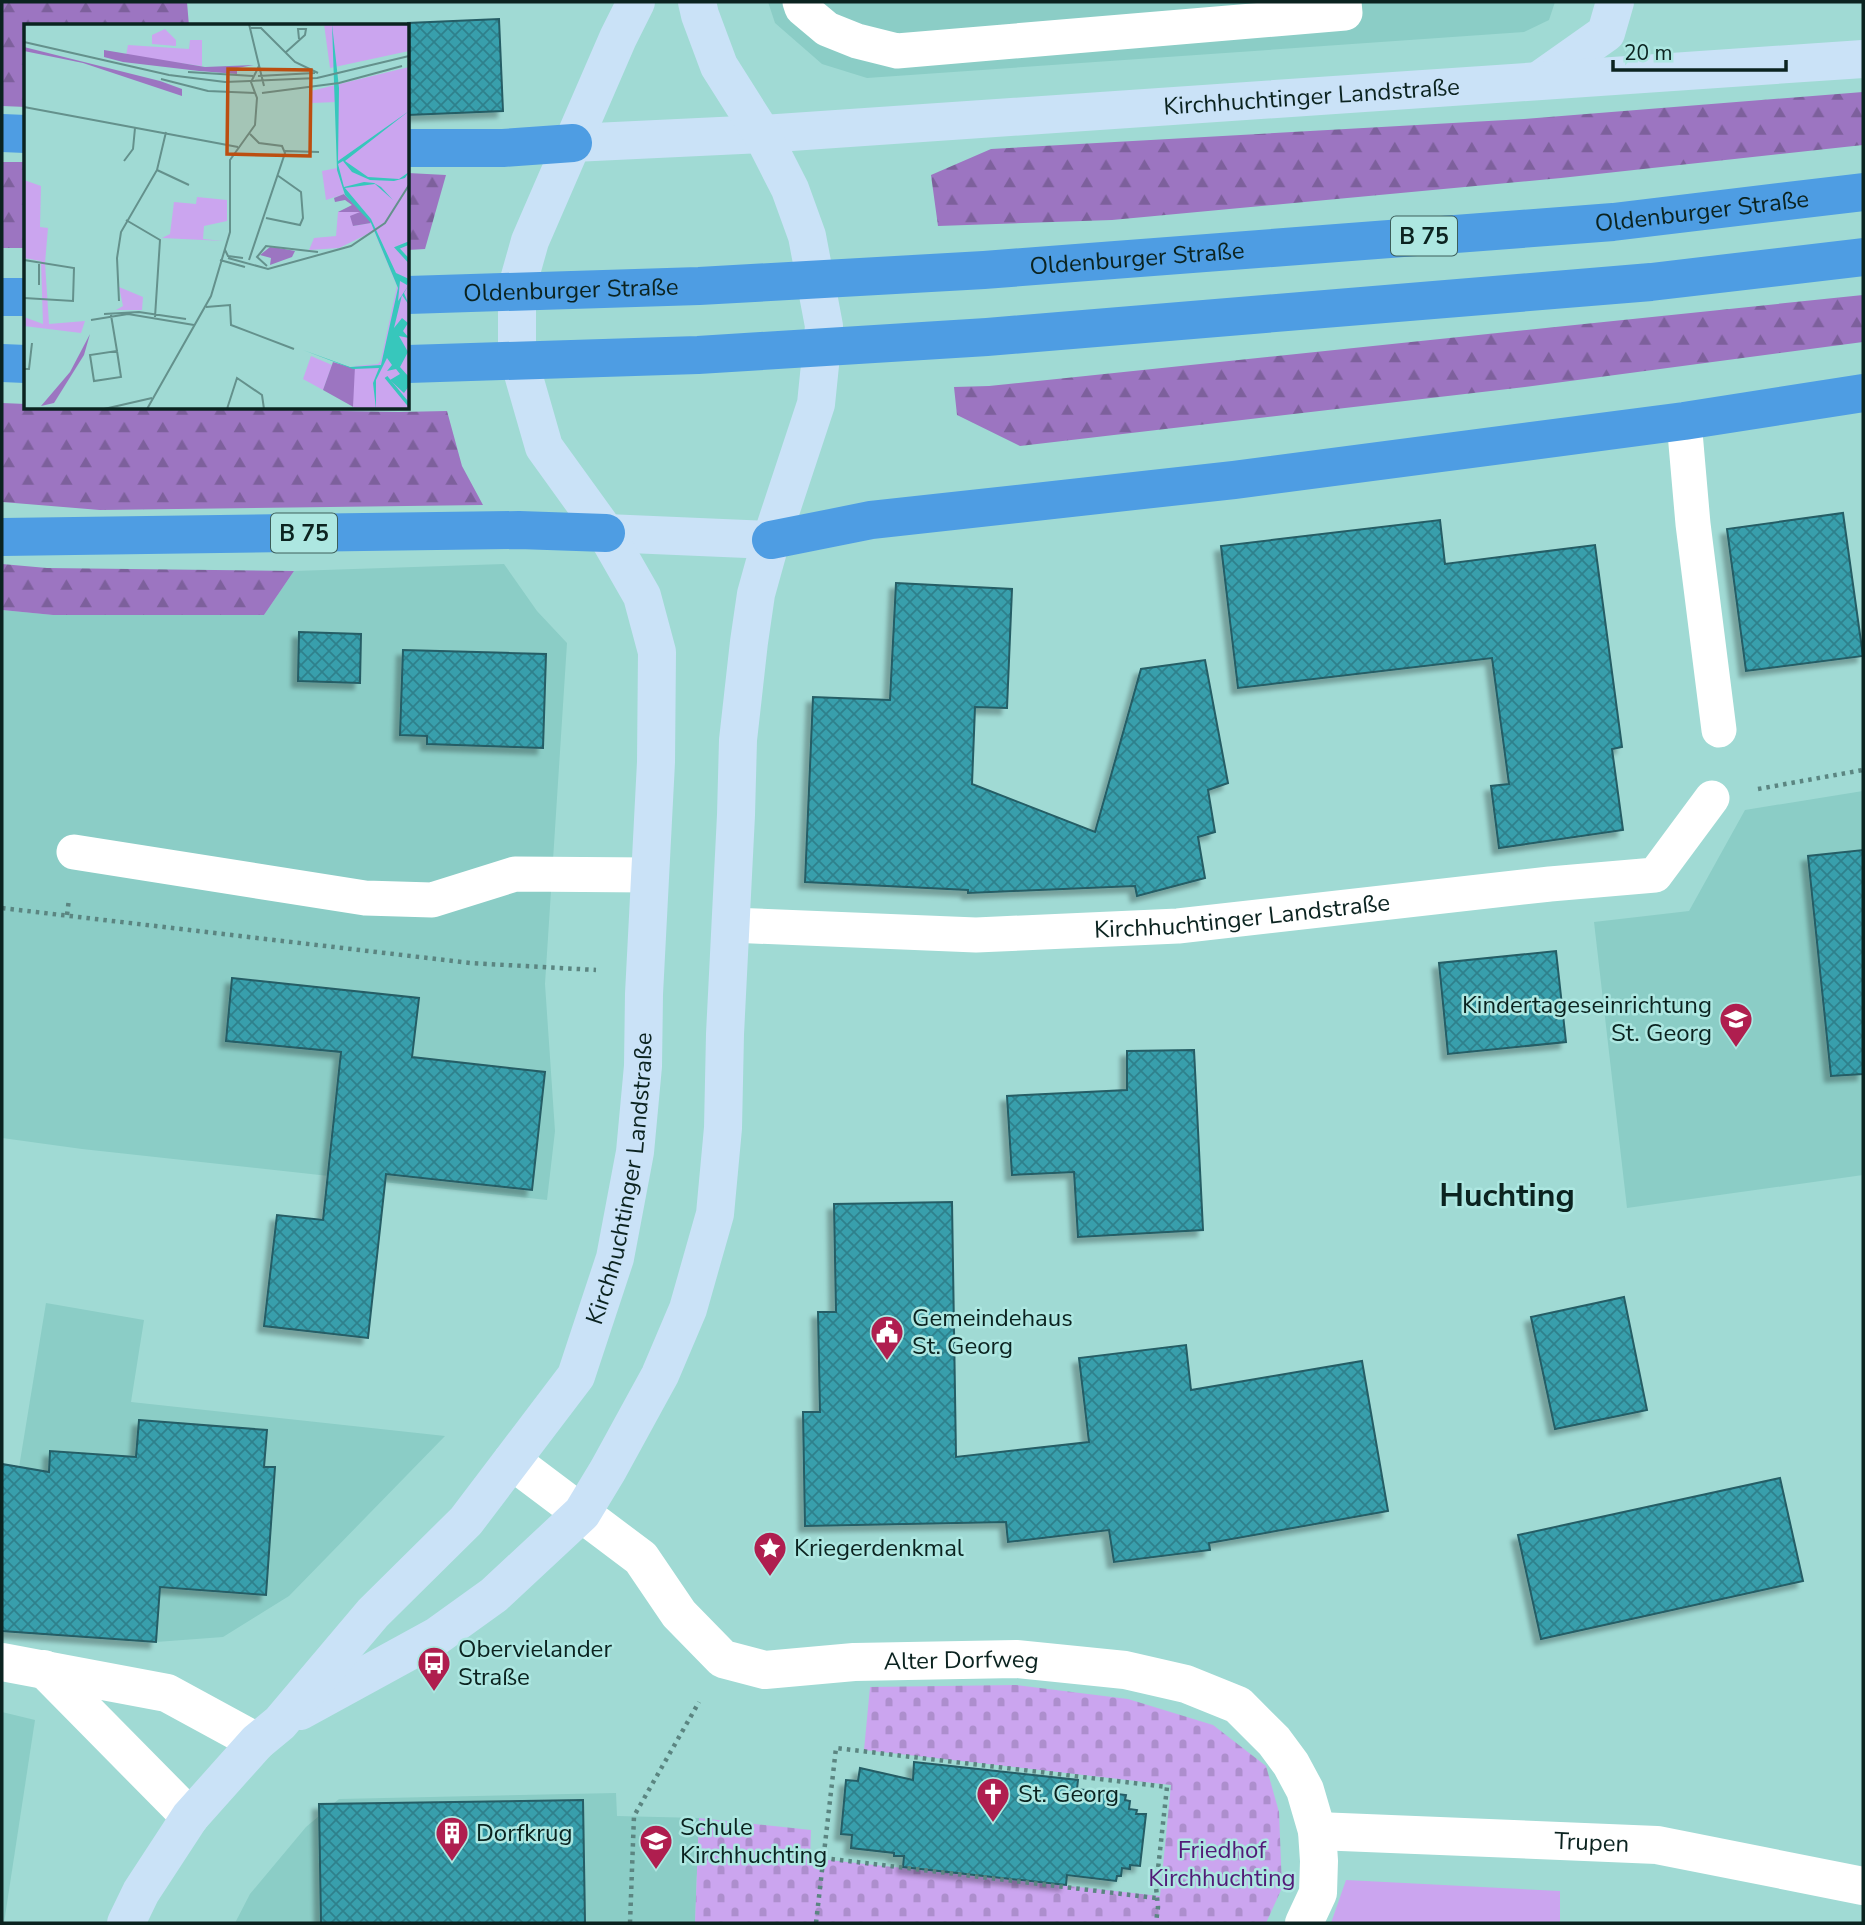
<svg xmlns="http://www.w3.org/2000/svg" width="1865" height="1925" viewBox="0 0 1865 1925" font-family="'Nunito Sans',sans-serif">
<style>
.built{fill:#8bcdc6}
.green{fill:#cba5ef}
.forest{fill:url(#forest-firs)}
.cemetery{fill:url(#cemetery-stones)}
.building{fill:url(#building-cross-hatch);stroke:#255d65;stroke-width:2;filter:url(#shadow)}
.lines{fill:none;stroke-linecap:round;stroke-linejoin:round}
.path{stroke:#5b8581;stroke-width:4.5;stroke-dasharray:3.5 5;stroke-linecap:butt}
.lane{stroke:#fff;stroke-width:35}
.street{stroke:#fff;stroke-width:38}
.secondary{stroke:#cae2f7;stroke-width:38}
.highway{stroke:#4e9de3;stroke-width:38}
.labels{text-anchor:middle;stroke-width:5;stroke-linejoin:round;paint-order:stroke}
.shield{fill:#ade7e1;stroke:#3c5e5a;stroke-width:2}
.shield-label{font-size:23px;font-weight:bold;fill:#0b2320}
.street-label{font-size:24px;fill:#0b2320;stroke:#ade7e1}
.poi-label{font-size:24px;fill:#0b2320;stroke:#ade7e1;text-anchor:start}
.park-label{font-size:24px;fill:#521b77;stroke:#ade7e1}
.district-label{font-size:32px;font-weight:bold;fill:#0b2320;stroke:#ade7e1}
.inset-river{fill:none;stroke:#37c7bc;stroke-width:3.5}
.inset-road{fill:none;stroke:#64918c;stroke-width:2}
.view{fill:#bc4e10;fill-opacity:0.15;stroke:#bc4e10;stroke-width:3.5}
.inset-edge{fill:none;stroke:#0b2320;stroke-width:3.5}
</style>
<defs>
<pattern id="forest-firs" width="22" height="20" patternUnits="userSpaceOnUse" patternTransform="scale(1.75)"><rect width="22" height="20" fill="#9c75c1"/><path d="M5 1l3.5 6h-7zM16 11l3.5 6h-7z" fill="#7d609c"/></pattern>
<pattern id="cemetery-stones" width="16" height="16" patternUnits="userSpaceOnUse" patternTransform="scale(1.75)"><rect width="16" height="16" fill="#cba5ef"/><path d="M2 7V4a2 2 0 0 1 4 0v3zM10 15v-3a2 2 0 0 1 4 0v3z" fill="#ad8ecd"/></pattern>
<pattern id="building-cross-hatch" width="8" height="8" patternUnits="userSpaceOnUse" patternTransform="scale(1.75)"><rect width="8" height="8" fill="#379fac"/><path d="M0 0l8 8M0 8l8-8" fill="none" stroke="#2d818c"/></pattern>
<filter id="shadow"><feDropShadow dx="-6" dy="6" stdDeviation="2" flood-color="#0004"/></filter>
</defs>
<rect width="100%" height="100%" fill="#a0dad4"/>
<g class="built">
<polygon points="768,2 1555,2 1549,20 1524,32 867,78 822,64 775,23"/>
<polygon points="504,564 537,611 567,643 545,984 555,1131 547,1200 82,1149 2,1138 2,610 53,615 264,615 294,571"/>
<polygon points="1863,791 1863,1175 1627,1208 1594,922 1689,911 1745,810"/>
<polygon points="46,1303 144,1320 131,1402 445,1436 289,1596 223,1637 156,1642 37,1633 2,1625 2,1571"/>
<polygon points="2,1712 35,1720 4,1923 2,1923"/>
<polygon points="616,1793 617,1816 699,1818 695,1923 235,1923 250,1894 306,1827 339,1799"/>
</g>
<polygon class="green" points="1346,1880 1560,1891 1560,1923 1331,1923"/>
<g class="forest">
<polygon points="2,2 187,2 189,26 26,26 26,107 2,106"/>
<polygon points="1863,92 1863,145 1561,178 1112,220 938,226 931,175 991,149 1524,119"/>
<rect x="2" y="162" width="24" height="86"/>
<polygon points="408,173 446,175 425,249 408,250"/>
<polygon points="1863,295 1863,342 1525,387 1020,446 957,415 954,387 989,386"/>
<polygon points="2,403 26,404 26,408 159,408 399,412 447,411 462,466 483,505 100,510 2,502"/>
<polygon points="2,564 47,568 294,571 264,615 53,615 2,610"/>
</g>
<polygon class="cemetery" points="1016,1685 1128,1699 1213,1725 1266,1766 1279,1812 1282,1888 1266,1923 695,1923 699,1818 811,1830 810,1858 1160,1896 1171,1785 864,1750 870,1687"/>
<g class="building">
<polygon points="499,19 503,111 408,115 408,23"/>
<polygon points="1843,513 1863,656 1746,671 1727,529"/>
<polygon points="1440,520 1445,564 1595,545 1622,747 1612,749 1623,830 1499,848 1491,786 1509,784 1492,658 1238,688 1221,546"/>
<polygon points="896,583 1012,589 1007,708 975,707 972,784 1095,832 1141,669 1205,660 1228,783 1208,790 1215,832 1198,837 1205,878 1137,896 1135,886 968,893 968,890 805,882 813,697 890,700"/>
<polygon points="299,632 361,634 360,683 298,681"/>
<polygon points="403,650 546,654 543,748 427,744 427,736 400,735"/>
<polygon points="1863,850 1863,1074 1831,1076 1808,856"/>
<polygon points="1556,951 1566,1042 1448,1054 1439,963"/>
<polygon points="232,978 419,998 412,1057 545,1072 532,1190 386,1174 368,1338 264,1326 277,1215 323,1220 341,1052 226,1041"/>
<polygon points="1194,1050 1203,1230 1078,1237 1074,1172 1012,1175 1007,1096 1127,1090 1127,1051"/>
<polygon points="952,1202 956,1457 1089,1442 1079,1358 1186,1345 1191,1390 1362,1361 1388,1511 1209,1543 1210,1550 1114,1562 1109,1530 1008,1542 1006,1522 805,1526 803,1412 820,1412 818,1312 836,1312 834,1204"/>
<polygon points="1624,1297 1647,1410 1555,1429 1531,1317"/>
<polygon points="139,1420 267,1430 264,1467 275,1467 266,1595 160,1587 156,1642 2,1631 2,1464 49,1472 50,1451 136,1457"/>
<polygon points="1780,1478 1803,1581 1541,1639 1518,1535"/>
<polygon points="914,1762 1078,1780 1077,1789 1126,1795 1125,1800 1130,1801 1129,1809 1137,1810 1136,1814 1146,1814 1140,1866 1130,1865 1130,1869 1122,1868 1121,1876 1117,1876 1116,1881 1067,1875 1066,1885 903,1867 904,1856 894,1856 894,1853 851,1848 852,1835 841,1834 846,1780 858,1781 860,1768 913,1780"/>
<polygon points="583,1800 585,1923 321,1923 319,1804"/>
</g>
<g class="lines">
<g class="path">
<polyline points="1758,789 1863,770"/>
<polyline points="2,908 470,963 596,970"/>
<polyline points="67,915 69,899"/>
<polyline points="823,1858 1156,1898"/>
<polyline points="630,1923 634,1816 699,1702"/>
<polyline points="816,1923 836,1748 1167,1787 1156,1887 1158,1907 1156,1923"/>
</g>
<g class="lane">
<polyline points="800,2 802,8 827,29 857,41 897,51 1345,13 1344,2"/>
<polyline points="1684,421 1693,524 1719,730"/>
<polyline points="74,852 365,898 432,900 515,874 651,875"/>
<path id="s1" d="M730 925 976 935 1178 926 1550 884 1655 875 1712 798"/>
</g>
<g class="street">
<path id="s2" d="M512 1461 641 1558 679 1614 723 1659 765 1670 854 1662 1016 1659 1125 1670 1186 1684 1238 1705 1274 1741 1291 1764 1305 1790 1317 1831 1319 1861 1318 1893 1304 1923"/>
<polyline points="2,1662 167,1693 257,1742"/>
<polyline points="44,1669 190,1817"/>
<path id="s3" d="M1317 1831 1657 1845 1863 1886"/>
</g>
<g class="secondary">
<polyline points="1538,81 1606,33 1615,2"/>
<path id="s4" d="M573 143 762 134 1863 59"/>
<polyline points="606,533 771,540"/>
<polyline points="300,1711 437,1636 494,1595 582,1513 608,1470 660,1375 688,1309 715,1214 723,1128 725,1034 736,815 738,740 749,642 756,594 771,540 816,404 824,326 807,236 790,189 762,134 719,66 700,15 697,2"/>
<path id="s5" d="M126 1923 141 1892 190 1817 257 1742 280 1723 373 1613 466 1521 576 1376 615 1258 635 1152 643 1066 644 994 656 762 657 652 642 596 606 533 544 447 517 353V287L530 241 618 38 636 2"/>
</g>
<g class="highway">
<polyline points="2,133 26,134"/>
<polyline points="408,148 503,148 573,143"/>
<path id="s6" d="M408 295 699 286 984 270 1613 222 1863 192"/>
<polyline points="2,297 26,297"/>
<polyline points="2,363 26,364"/>
<polyline points="408,364 698,355 987,337 1651,282 1863,257"/>
<polyline points="2,537 519,530 606,533"/>
<polyline points="771,540 871,520 1234,480 1684,421 1863,393"/>
</g>
</g>
<defs>
<symbol id="school-pin" viewBox="-11 -11 22 30"><path d="M0 17L-7.5 6A9.5 9.5 0 1 1 7.5 6Z" fill="#af1e4f" stroke="#ade7e1"/><path d="M0-5L7-2L0 1L-7-2ZM-4 1L0 2.5L4 1V4Q0 6-4 4Z" fill="#fff"/></symbol>
<symbol id="civic-pin" viewBox="-11 -11 22 30"><path d="M0 17L-7.5 6A9.5 9.5 0 1 1 7.5 6Z" fill="#af1e4f" stroke="#ade7e1"/><path d="M-.6-6.5H3V-4.5H.6V-3L4-1V1h2V6H-6V1h2V-1L-.6-3ZM-1.2 2.5V6h2.4V2.5Z" fill="#fff"/></symbol>
<symbol id="sight-pin" viewBox="-11 -11 22 30"><path d="M0 17L-7.5 6A9.5 9.5 0 1 1 7.5 6Z" fill="#af1e4f" stroke="#ade7e1"/><path d="M0-6L1.8-2.2L6-1.7L2.9 1.2L3.7 5.4L0 3.3L-3.7 5.4L-2.9 1.2L-6-1.7L-1.8-2.2Z" fill="#fff"/></symbol>
<symbol id="bus-pin" viewBox="-11 -11 22 30"><path d="M0 17L-7.5 6A9.5 9.5 0 1 1 7.5 6Z" fill="#af1e4f" stroke="#ade7e1"/><path d="M-5-6H5V4H4V6H2V4H-2V6H-4V4H-5ZM-3.5-4V0h7V-4ZM-3.5 1.2v1.5H-2V1.2ZM2 1.2v1.5H3.5V1.2Z" fill="#fff"/></symbol>
<symbol id="church-pin" viewBox="-11 -11 22 30"><path d="M0 17L-7.5 6A9.5 9.5 0 1 1 7.5 6Z" fill="#af1e4f" stroke="#ade7e1"/><path d="M-1.2-6h2.4v3.5h3.3v2.4h-3.3V6h-2.4V-.1h-3.3v-2.4h3.3Z" fill="#fff"/></symbol>
<symbol id="building-pin" viewBox="-11 -11 22 30"><path d="M0 17L-7.5 6A9.5 9.5 0 1 1 7.5 6Z" fill="#af1e4f" stroke="#ade7e1"/><path d="M-4-6H4V6H1V3H-1V6H-4ZM-2.5-4.3h1.7v1.8h-1.7ZM.8-4.3h1.7v1.8H.8ZM-2.5-1h1.7V.8h-1.7ZM.8-1h1.7V.8H.8Z" fill="#fff"/></symbol>
</defs>
<g fill-rule="evenodd">
<use href="#school-pin" x="1717" y="1000" width="38" height="52"/>
<use href="#civic-pin" x="868" y="1313" width="38" height="52"/>
<use href="#sight-pin" x="751" y="1529" width="38" height="52"/>
<use href="#bus-pin" x="415" y="1644" width="38" height="52"/>
<use href="#church-pin" x="974" y="1775" width="38" height="52"/>
<use href="#building-pin" x="433" y="1814" width="38" height="52"/>
<use href="#school-pin" x="637" y="1822" width="38" height="52"/>
</g>
<g class="labels">
<g class="shield">
<rect x="1391" y="216.5" width="66" height="39" rx="5"/>
<rect x="271" y="513.5" width="66" height="39" rx="5"/>
</g>
<g class="shield-label">
<text x="1424" y="244">B 75</text>
<text x="304" y="541">B 75</text>
</g>
<g class="street-label">
<text dy="8" stroke="none"><textPath href="#s4" startOffset="740">Kirchhuchtinger Landstraße</textPath></text>
<text dy="8" stroke="none"><textPath href="#s6" startOffset="1297">Oldenburger Straße</textPath></text>
<text dy="8" stroke="none"><textPath href="#s6" startOffset="730">Oldenburger Straße</textPath></text>
<text dy="8" stroke="none"><textPath href="#s6" startOffset="163">Oldenburger Straße</textPath></text>
<text dy="8" stroke="none"><textPath href="#s1" startOffset="513">Kirchhuchtinger Landstraße</textPath></text>
<text dy="8" stroke="none"><textPath href="#s5" startOffset="915">Kirchhuchtinger Landstraße</textPath></text>
<text dy="8" stroke="none"><textPath href="#s2" startOffset="532">Alter Dorfweg</textPath></text>
<text dy="8" stroke="none"><textPath href="#s3" startOffset="275">Trupen</textPath></text>
</g>
<g class="poi-label">
<text x="1712" y="1013" text-anchor="end">Kindertageseinrichtung<tspan x="1712" dy="28">St. Georg</tspan></text>
<text x="912" y="1326">Gemeindehaus<tspan x="912" dy="28">St. Georg</tspan></text>
<text x="794" y="1556">Kriegerdenkmal</text>
<text x="458" y="1657">Obervielander<tspan x="458" dy="28">Straße</tspan></text>
<text x="1018" y="1802">St. Georg</text>
<text x="680" y="1835">Schule<tspan x="680" dy="28">Kirchhuchting</tspan></text>
<text x="476" y="1841">Dorfkrug</text>
</g>
<g class="park-label">
<text x="1222" y="1858">Friedhof<tspan x="1222" dy="28">Kirchhuchting</tspan></text>
</g>
<g class="district-label">
<text x="1507" y="1206">Huchting</text>
</g>
</g>
<g transform="translate(24 24)">
<rect width="385" height="385" fill="#a0dad4"/>
<path d="M166 16H178V42L102 32 104 21 165 25ZM313 144 320 170 302 176 298 147ZM323 186 337 188 329 202 347 199 350 207 315 224 285 226 290 214 312 212 314 188ZM287 332 308 341 299 366 279 355Z" fill="#cba5ef"/>
<path d="M0 23 136 57 158 65V72L59 39 0 27ZM80 26 181 43 230 41 213 44V50L175 47 99 38 80 33ZM320 170 345 195 347 199 329 202 326 192 336 188H314L328 181 321 176 311 178 310 174ZM246 223 255 224 271 227 268 233 246 241 247 234 236 231ZM66 310 60 331 30 379 17 382 46 348ZM309 338 335 346 333 385 299 366Z" fill="#9c75c1"/>
<path d="M300 0H385V27L306 44ZM141 5 152 16V22L128 20V11ZM385 43V385H333L329 383 331 342 354 340 357 336 373 262 345 195 320 170 313 144V78L288 79 287 67ZM0 156 17 162 16 203 24 204 21 239 25 300 61 297 57 309 0 302V293L19 300 17 237 0 234ZM173 173 203 176V197L180 202 179 215 200 217 138 214 146 210 150 178 172 180ZM95 263 119 273 118 286H92L99 282Z" fill="#cba5ef"/>
<path d="M308 0 315 64 314 137 385 87 321 137 344 153 375 155 385 148 381 154 370 157 346 156 328 148 319 137 314 140 320 163 340 158 350 159 357 163 369 176 351 160 321 164 347 195 372 249 385 255 383 261 376 257 374 277 384 262 380 269 385 281 378 271 370 304 378 294 384 299 379 307 385 314 375 312 384 328 376 343 385 353V362L380 369 366 356 376 350 372 345 363 347 368 341 363 334 352 356V385L349 359 355 344 329 345 279 326 326 343 357 341 374 264 347 199 321 171 313 146Z" fill="#37c7bc"/>
<path class="inset-river" d="M385 219 373 224 385 237M362 353 385 381"/>
<path class="inset-road" d="M225 0 240 62M227 4H237L271 38 294 49M0 18 145 51 201 58 293 54 385 32M261 29 281 11 282 5H274L275 15M164 48 229 52M234 52 291 49M137 55 184 67 231 69M238 69 315 59 378 42M0 83 214 123M261 127 295 128M100 137 109 125 111 104M133 146 165 161M242 194 276 201 279 194 277 168 253 151M102 196 136 216 131 293M201 226 204 232 219 234M204 234 244 245 327 222 361 199 385 161M0 236 50 244 49 277 0 274M196 236 221 243M225 236 261 129 258 122 235 119 226 110M15 238V261M243 242 233 233 242 222 294 228M95 277 93 234 97 208 133 146 142 108M182 283 206 281 207 301 270 325M80 290 115 288 162 295M87 291 93 327 66 331 70 357 97 353 93 327M67 296 104 290 170 301M0 345H5L8 319M80 385 128 374M123 385 187 272 206 208V136L231 101 233 74 227 58 235 42M203 385 213 354 238 371 240 385"/>
<path class="view" d="M204 45 287 46 286 132 203 130Z"/>
<rect width="385" height="385" class="inset-edge"/>
</g>
<rect width="1865" height="1925" fill="none" stroke="#0b2320" stroke-width="7"/>
<path d="M1613 60v10h173v-10" fill="none" stroke="#0b2320" stroke-width="3.5"/>
<text x="1624" y="60" font-size="21" fill="#0b2320" stroke="#ade7e1" stroke-width="5" paint-order="stroke">20 m</text>
</svg>
